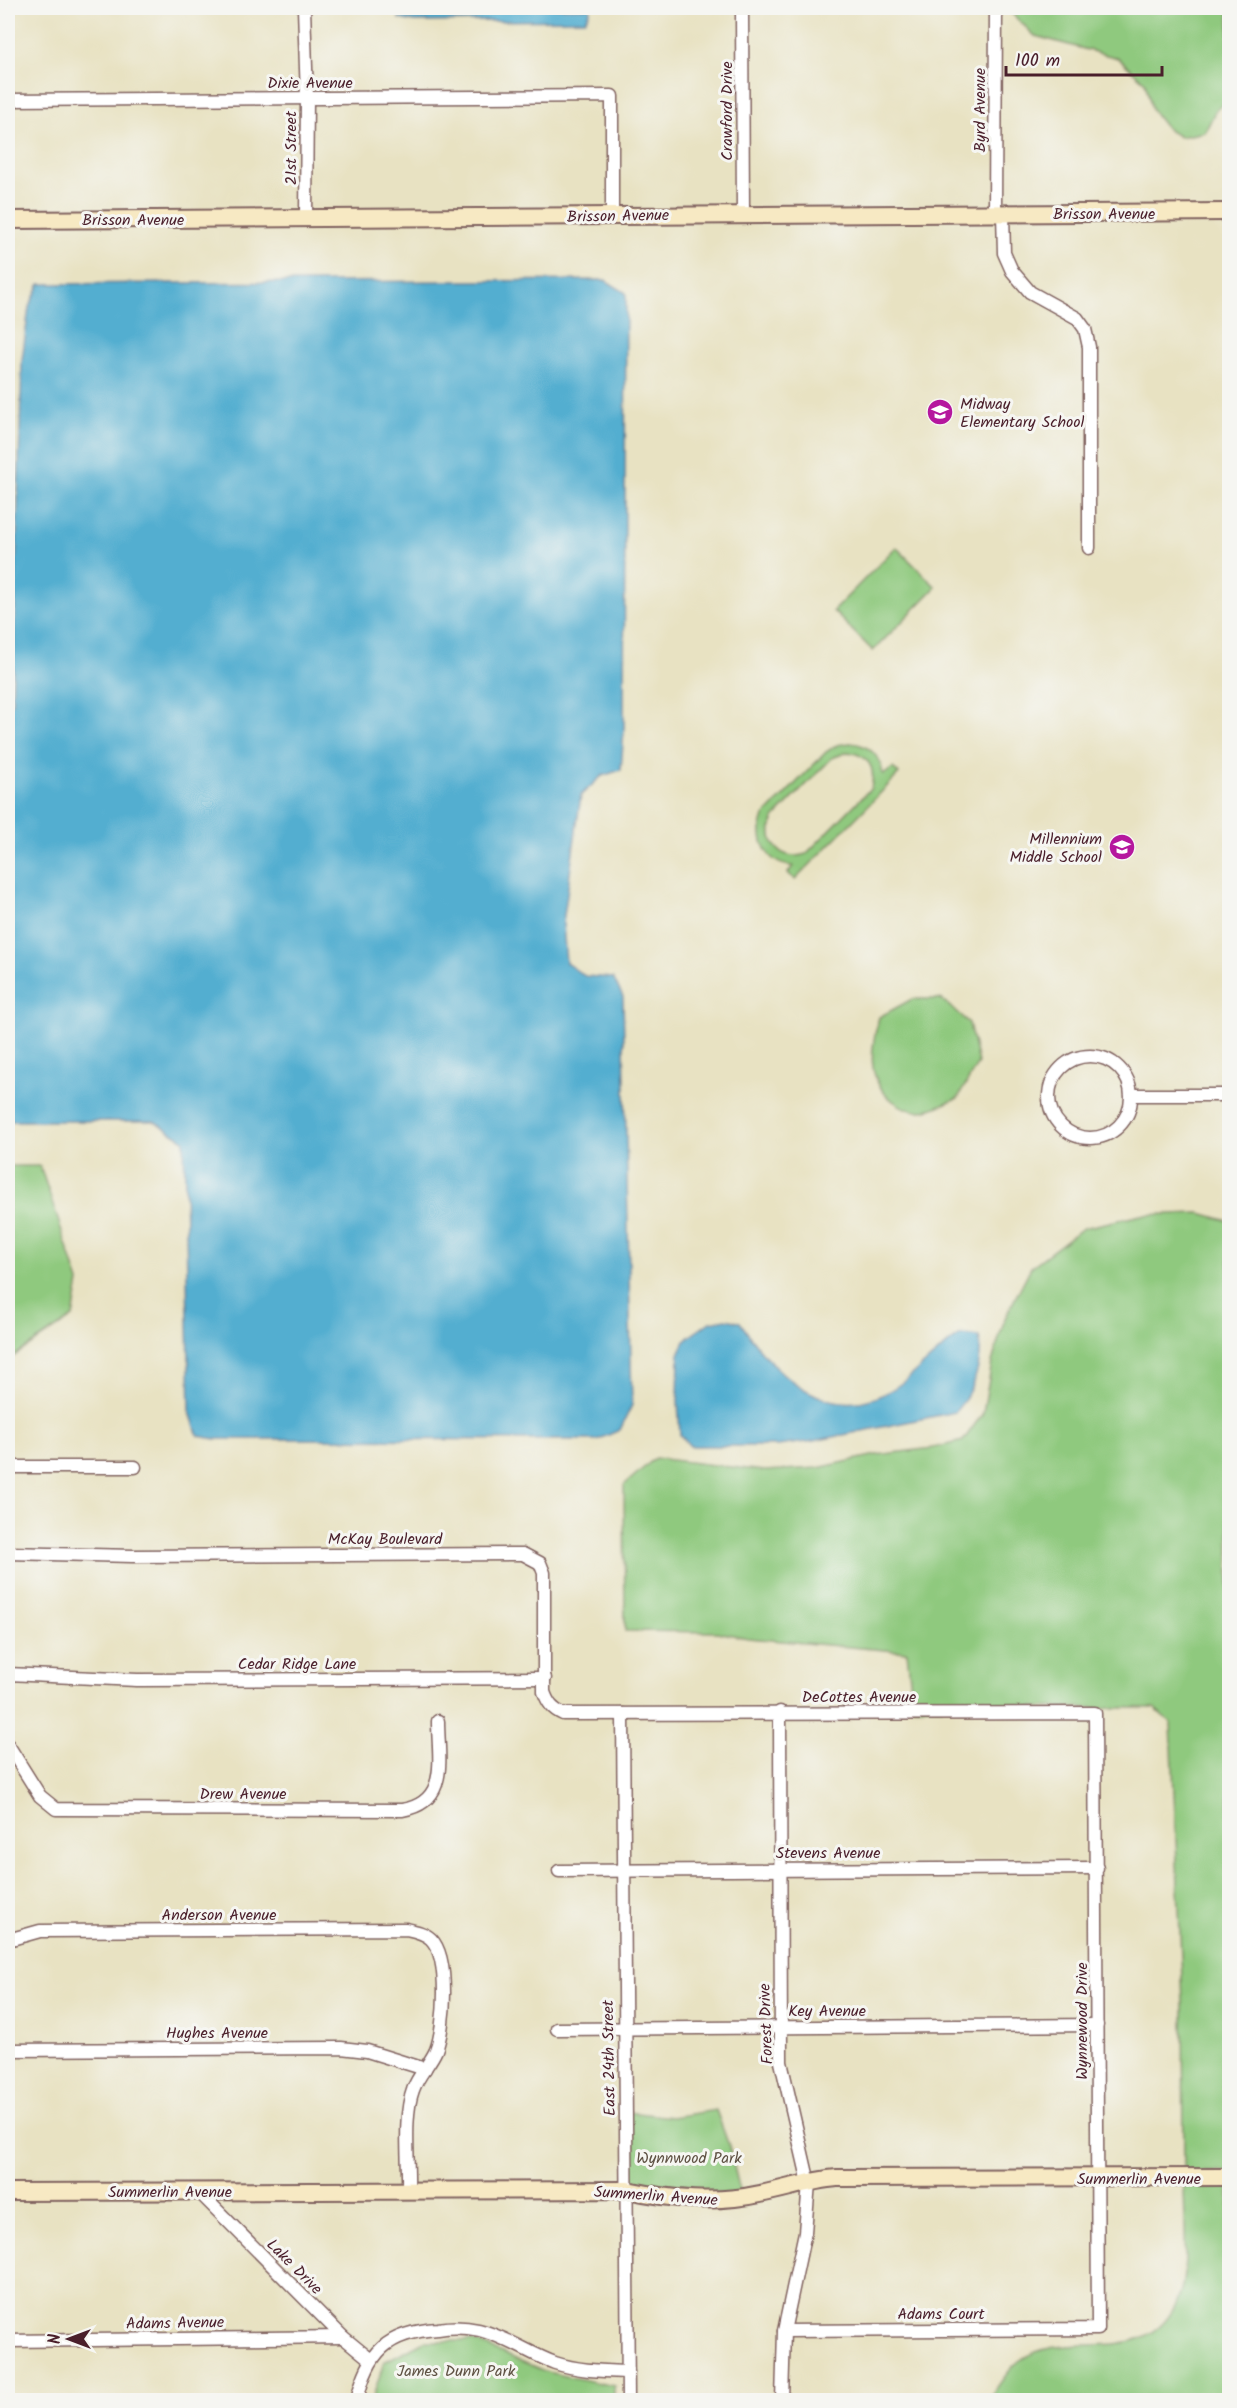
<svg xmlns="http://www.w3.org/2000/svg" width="1237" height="2408" viewBox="0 0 1237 2408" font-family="Kalam,sans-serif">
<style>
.green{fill:#8fc97e;stroke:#6c7454;stroke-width:1.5;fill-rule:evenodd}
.water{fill:#52aed0;stroke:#4e667e;stroke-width:1.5}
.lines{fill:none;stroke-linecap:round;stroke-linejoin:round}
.street-casing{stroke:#816360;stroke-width:15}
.secondary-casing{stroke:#816360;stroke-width:20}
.street{stroke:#fff;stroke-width:12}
.secondary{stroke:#f7e9c3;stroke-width:16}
.labels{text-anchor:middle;stroke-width:6;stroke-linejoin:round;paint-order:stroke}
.street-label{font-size:16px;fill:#4a1f2b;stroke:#f6f6f2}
.poi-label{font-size:16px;fill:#4a1f2b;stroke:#f6f6f2;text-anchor:start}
.park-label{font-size:16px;fill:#5f5244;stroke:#f6f6f2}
</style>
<rect width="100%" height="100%" fill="#f6f6f2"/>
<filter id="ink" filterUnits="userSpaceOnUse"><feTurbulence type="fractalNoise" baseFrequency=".0167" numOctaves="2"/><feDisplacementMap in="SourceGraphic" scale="12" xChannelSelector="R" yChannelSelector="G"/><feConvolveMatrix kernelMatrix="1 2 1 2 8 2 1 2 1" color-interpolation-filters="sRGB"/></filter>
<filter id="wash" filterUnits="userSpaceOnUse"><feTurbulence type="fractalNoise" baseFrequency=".008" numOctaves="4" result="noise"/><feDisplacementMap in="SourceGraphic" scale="24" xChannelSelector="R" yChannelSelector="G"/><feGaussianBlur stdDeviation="1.35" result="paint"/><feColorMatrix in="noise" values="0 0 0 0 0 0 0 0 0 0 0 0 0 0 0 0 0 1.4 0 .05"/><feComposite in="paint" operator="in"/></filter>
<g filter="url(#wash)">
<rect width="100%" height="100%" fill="#e8e2c2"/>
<g class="green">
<polygon points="1006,8 1229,8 1229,99 1216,110 1205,132 1180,137 1168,130 1152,110 1145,82 1118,58 1035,36"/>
<polygon points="896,547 936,587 873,651 833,611"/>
<path d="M850 743C869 744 881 756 883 775L893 768 899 774 795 880 788 873 793 866C767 865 755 839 764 816L826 752 837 745ZM848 752C869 755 876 768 871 788L806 854C781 863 762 840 775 817L832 758Z"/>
<path d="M912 999H941L969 1023 978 1063 958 1098C947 1102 931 1111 919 1111 910 1112 900 1106 893 1101 865 1079 871 1048 879 1017Z"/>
<polygon points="8,1166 40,1166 79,1282 73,1317 8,1360"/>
<polygon points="1200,1213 1229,1221 1229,2172 1184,2172 1183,2003 1171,1723 1154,1708 913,1707 907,1652 748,1638 717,1632 625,1631 624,1485 655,1458 765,1471 818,1468 876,1455 933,1448 963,1441 983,1413 992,1362 1005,1318 1031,1267 1083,1228 1141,1215"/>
<polygon points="716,2110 729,2146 741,2195 628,2188 628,2112 672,2117"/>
<path d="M1184 2183H1229V2400H988C997 2389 1007 2370 1019 2361 1069 2324 1149 2375 1179 2297 1189 2273 1184 2211 1184 2183Z"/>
<polygon points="424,2341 473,2341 547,2372 614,2386 614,2400 372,2400 384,2362"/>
</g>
<g class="water">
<polygon points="406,8 590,8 590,12 585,20 414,22 399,19 400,12"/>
<polygon points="605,280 626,293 624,730 621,770 602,776 581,795 563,923 566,963 585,976 613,978 623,997 632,1405 620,1430 597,1440 216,1439 198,1436 190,1412 184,1140 154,1121 8,1121 8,707 12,703 22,360 29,307 40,284"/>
<path d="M726 1319 740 1322C774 1375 832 1430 896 1387 919 1372 937 1350 961 1335L979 1337C984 1363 972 1393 955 1412L814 1441 778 1446H690L680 1435 678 1402 679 1354 686 1339 710 1322Z"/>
</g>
</g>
<g filter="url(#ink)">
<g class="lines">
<defs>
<g id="street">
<polyline points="304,8 307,98 306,218"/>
<polyline points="742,8 743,214"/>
<polyline points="8,100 612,96 612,215"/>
<polyline points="995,213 996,8"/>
<polyline points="1003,213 1004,253 1012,271 1030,292 1077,318 1085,329 1089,347 1089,548"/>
<circle cx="1090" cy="1097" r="41"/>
<polyline points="1132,1095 1230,1095"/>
<polyline points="8,1467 135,1467"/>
<path d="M8 1553 133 1556 523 1554 540 1563 544 1573V1692C548 1703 552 1709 563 1714L1095 1713 1098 2329 784 2331"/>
<polyline points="8,1674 137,1680 545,1678"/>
<polyline points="780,1712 781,2062 809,2183 805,2232 784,2331 782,2400"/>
<polyline points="623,1714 628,2400"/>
<path d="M8 1745 40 1796 56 1809 402 1810C450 1802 438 1758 438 1721"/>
<polyline points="559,1871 1097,1868"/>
<path d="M8 1940 40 1931 406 1929C415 1931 425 1933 431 1939 450 1958 445 2027 436 2050 430 2064 418 2075 413 2090 403 2117 409 2161 408 2190"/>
<polyline points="557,2029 1097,2025"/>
<polyline points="8,2050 341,2048 367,2051 425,2069"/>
<polyline points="198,2191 343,2337 371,2360"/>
<polyline points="8,2341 343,2337"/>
<path d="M357 2400C368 2352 387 2332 438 2329 451 2327 465 2327 479 2330 505 2336 530 2354 555 2363 579 2371 603 2371 628 2372"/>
</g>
<g id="secondary">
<polyline points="8,220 1230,212"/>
<path d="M8 2192 627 2190C671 2199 715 2204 760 2194 786 2189 811 2180 837 2178L1230 2177"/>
</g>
</defs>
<use href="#street" class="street-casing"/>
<use href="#secondary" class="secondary-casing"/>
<use href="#street" class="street"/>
<use href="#secondary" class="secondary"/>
</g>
</g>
<defs>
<symbol id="school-disc" viewBox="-11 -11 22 22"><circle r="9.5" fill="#b5179e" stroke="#f6f6f2"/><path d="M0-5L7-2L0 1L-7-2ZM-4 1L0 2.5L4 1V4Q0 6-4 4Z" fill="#fff"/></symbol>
</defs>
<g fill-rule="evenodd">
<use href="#school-disc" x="925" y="397" width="30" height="30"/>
<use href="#school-disc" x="1107" y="832" width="30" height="30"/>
</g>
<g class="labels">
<g class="street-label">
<text x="310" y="88">Dixie Avenue</text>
<text transform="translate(979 110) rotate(-90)" y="6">Byrd Avenue</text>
<text transform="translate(726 111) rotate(-90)" y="6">Crawford Drive</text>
<text transform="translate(290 148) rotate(-90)" y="6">21st Street</text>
<text x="1104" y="219">Brisson Avenue</text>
<text transform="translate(618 215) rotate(-1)" y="6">Brisson Avenue</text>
<text x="133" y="225">Brisson Avenue</text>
<text x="385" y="1544">McKay Boulevard</text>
<text x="297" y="1669">Cedar Ridge Lane</text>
<text x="859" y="1702">DeCottes Avenue</text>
<text x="243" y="1799">Drew Avenue</text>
<text x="828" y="1858">Stevens Avenue</text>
<text x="219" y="1920">Anderson Avenue</text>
<text x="827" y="2016">Key Avenue</text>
<text transform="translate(1081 2021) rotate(-90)" y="6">Wynnewood Drive</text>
<text transform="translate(765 2024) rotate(-92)" y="6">Forest Drive</text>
<text x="217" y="2038">Hughes Avenue</text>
<text transform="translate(608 2058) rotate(-91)" y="6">East 24th Street</text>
<text x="1139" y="2184">Summerlin Avenue</text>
<text x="170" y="2197">Summerlin Avenue</text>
<text transform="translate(656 2195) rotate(4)" y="6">Summerlin Avenue</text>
<text transform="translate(295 2266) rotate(45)" y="6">Lake Drive</text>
<text x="941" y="2319">Adams Court</text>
<text transform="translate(175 2322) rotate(-1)" y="6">Adams Avenue</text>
</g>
<g class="poi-label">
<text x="960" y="409">Midway<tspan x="960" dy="18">Elementary School</tspan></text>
<text x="1102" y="844" text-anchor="end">Millennium<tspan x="1102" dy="18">Middle School</tspan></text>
</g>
<g class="park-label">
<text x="689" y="2163">Wynnwood Park</text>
<text x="456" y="2376">James Dunn Park</text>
</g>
</g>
<rect width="1237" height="2408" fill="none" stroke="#f6f6f2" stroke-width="30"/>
<g transform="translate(69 2339) rotate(270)" stroke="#f6f6f2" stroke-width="4.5" paint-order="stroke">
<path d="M0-4.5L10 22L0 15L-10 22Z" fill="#4a1f2b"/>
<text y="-9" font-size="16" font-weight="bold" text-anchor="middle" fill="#4a1f2b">N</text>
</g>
<path d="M1006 66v9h156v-9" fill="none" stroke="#4a1f2b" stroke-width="3"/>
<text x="1015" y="66" font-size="18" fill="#4a1f2b" stroke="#f6f6f2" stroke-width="4.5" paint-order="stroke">100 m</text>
</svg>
